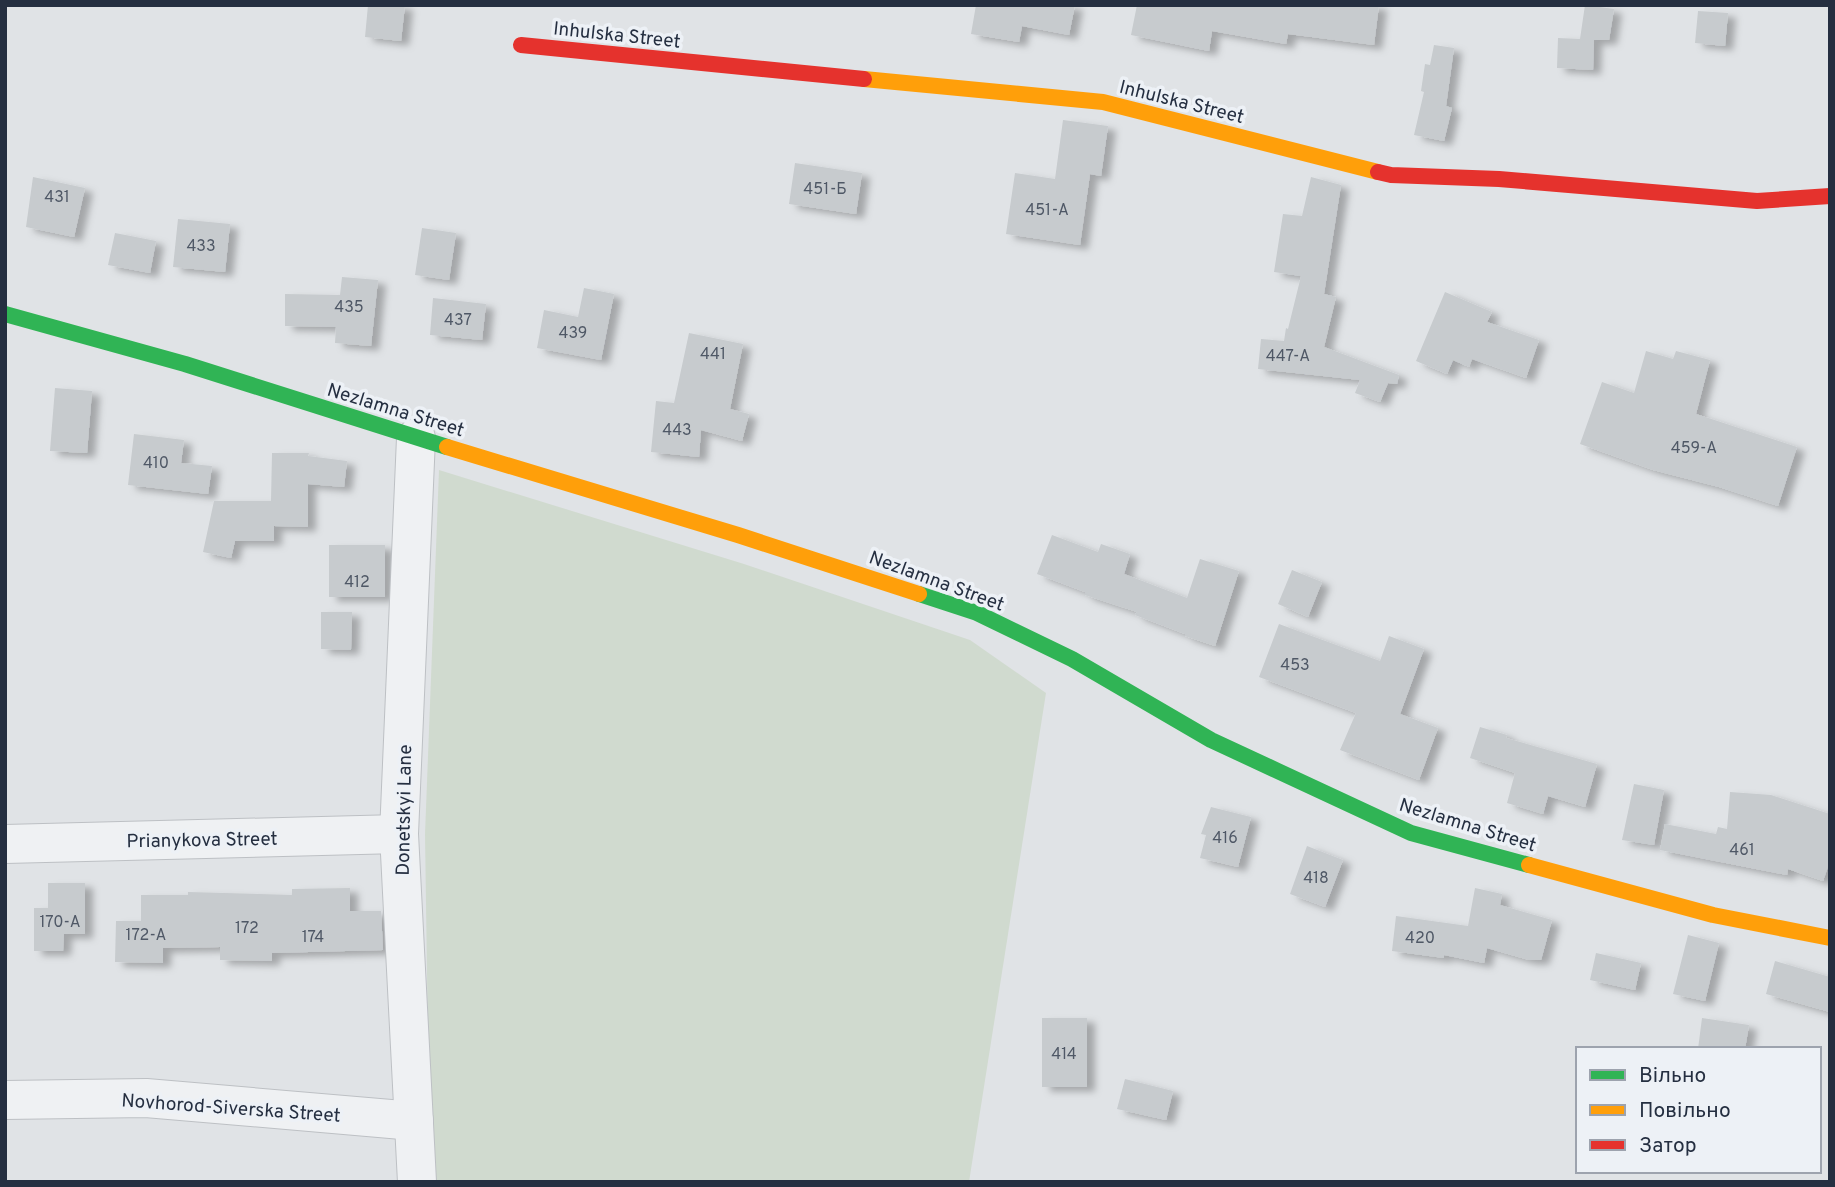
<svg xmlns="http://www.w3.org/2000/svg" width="1835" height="1187" viewBox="0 0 1835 1187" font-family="Overpass,sans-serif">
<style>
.green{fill:#d0dacf}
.building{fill:#c7cbce;filter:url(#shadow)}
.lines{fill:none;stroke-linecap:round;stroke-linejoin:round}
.street-casing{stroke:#bdc0c4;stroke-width:40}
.street{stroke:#eff1f3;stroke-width:38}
.fast{stroke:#30b455;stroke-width:16}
.slow{stroke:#ff9f0a;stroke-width:16}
.jam{stroke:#e5322d;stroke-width:16}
.labels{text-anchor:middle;stroke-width:7;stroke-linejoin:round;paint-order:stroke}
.number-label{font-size:16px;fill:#4f5866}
.street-label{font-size:19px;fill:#252f41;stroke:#edf1f6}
</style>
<defs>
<filter id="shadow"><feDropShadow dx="8" dy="4.5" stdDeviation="3.5" flood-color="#0004"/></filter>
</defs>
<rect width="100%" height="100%" fill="#e0e3e6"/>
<polygon class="green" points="439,470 744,564 970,640 1046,693 969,1182 430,1182 425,834"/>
<g class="building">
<polygon points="368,5 405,5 401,41 365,37"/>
<polygon points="976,5 1075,5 1069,35 1022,26 1019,42 971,34"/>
<polygon points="1137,5 1379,5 1374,45 1288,34 1286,44 1212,31 1209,51 1131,35"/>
<polygon points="1585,5 1614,9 1609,40 1594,40 1593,70 1557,68 1558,38 1580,39"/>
<polygon points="1698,11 1728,13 1725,46 1695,43"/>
<polygon points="1434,45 1454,48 1446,106 1452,108 1444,141 1414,135 1424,92 1421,91 1425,64 1430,65"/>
<polygon points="1063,120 1108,126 1101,176 1090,174 1080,245 1006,234 1015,173 1055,179"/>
<polygon points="795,163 862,173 856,214 789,204"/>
<polygon points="33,177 85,188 74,237 26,227"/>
<polygon points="1311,177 1341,185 1324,294 1336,297 1324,347 1399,375 1397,384 1388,383 1380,402 1355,393 1360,380 1258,369 1261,339 1284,341 1286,328 1288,329 1301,276 1274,272 1283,214 1302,216"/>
<polygon points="178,219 230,224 225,272 173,267"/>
<polygon points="422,228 456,233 449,280 415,275"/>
<polygon points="115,233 156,241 150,273 108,265"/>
<polygon points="342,277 378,280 371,346 335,343 336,327 285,326 285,294 340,295"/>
<polygon points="584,288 614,294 601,360 537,348 544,310 578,317"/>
<polygon points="1445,292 1492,312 1487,322 1539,340 1526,378 1472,359 1469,367 1453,360 1447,374 1416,361"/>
<polygon points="433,298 486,304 482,340 430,335"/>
<polygon points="689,333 743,344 730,409 749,414 742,441 701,430 699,457 651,452 656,401 674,403"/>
<polygon points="1646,351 1673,359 1676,351 1710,360 1696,414 1797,447 1778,506 1719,487 1653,470 1580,444 1602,382 1634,393"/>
<polygon points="55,388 92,391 87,453 50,451"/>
<polygon points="134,434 184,440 181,463 212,466 208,494 128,485"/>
<polygon points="272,453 309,453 308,456 347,461 344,487 308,484 308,527 274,526 274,541 235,541 231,558 203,552 214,501 271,501"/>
<polygon points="1052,535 1098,552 1101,544 1130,554 1124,574 1187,598 1200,559 1239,571 1215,646 1185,636 1185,634 1135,615 1137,612 1085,595 1085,592 1037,574"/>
<rect x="329" y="545" width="56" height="52"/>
<polygon points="1292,570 1322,582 1308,617 1278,604"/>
<polygon points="321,612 352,612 351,650 321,649"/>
<polygon points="1279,624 1380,661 1389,636 1424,649 1400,714 1438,728 1419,780 1340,750 1356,713 1259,677"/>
<polygon points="1480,727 1507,735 1506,738 1597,764 1585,807 1548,796 1543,814 1507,803 1515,773 1470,758"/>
<polygon points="1634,784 1664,790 1654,845 1622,840"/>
<polygon points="1730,792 1771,795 1830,814 1830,861 1823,881 1788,869 1787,875 1660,850 1665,824 1716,834 1718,827 1727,829"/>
<polygon points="1211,807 1251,817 1238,867 1200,858 1206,835 1201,834"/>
<polygon points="1307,846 1343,860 1325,907 1290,894"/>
<polygon points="48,883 85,883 85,934 64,934 63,951 34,951 34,908 48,908"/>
<polygon points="350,888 350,911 381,911 383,950 272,953 272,961 220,960 220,947 163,948 163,963 115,962 116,921 141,921 141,895 188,895 188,892 292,895 292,889"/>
<polygon points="1475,888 1502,894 1500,905 1552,920 1541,960 1529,960 1487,948 1484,963 1444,955 1444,958 1392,951 1396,916 1468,926"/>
<polygon points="1688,935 1719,943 1705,1001 1673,994"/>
<polygon points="1596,953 1641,963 1635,990 1590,980"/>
<polygon points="1775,961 1830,977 1830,1012 1766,994"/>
<rect x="1042" y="1018" width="45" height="69"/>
<polygon points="1702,1018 1749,1025 1745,1049 1698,1049"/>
<polygon points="1125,1079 1173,1091 1166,1120 1117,1109"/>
</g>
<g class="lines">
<defs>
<g id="street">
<polyline points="416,438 399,834 417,1182"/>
<polyline points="5,844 399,834"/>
<polyline points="5,1100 146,1098 414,1121"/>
</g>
</defs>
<use href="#street" class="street-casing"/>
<use href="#street" class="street"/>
<g class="fast">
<polyline points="5,314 185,364 447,447"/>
<polyline points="919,594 977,613 1072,659 1211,740 1411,833 1529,865"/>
</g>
<g class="slow">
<polyline points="864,79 1103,102 1378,172"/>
<polyline points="447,447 738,535 919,594"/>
<polyline points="1529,865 1713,915 1830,938"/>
</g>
<g class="jam">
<polyline points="521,45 864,79"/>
<polyline points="1378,172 1391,175 1499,179 1757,201 1830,196"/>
</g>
</g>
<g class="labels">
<g class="number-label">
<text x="825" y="194">451-Б</text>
<text x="57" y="202">431</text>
<text x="1047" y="215">451-А</text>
<text x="201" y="251">433</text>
<text x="349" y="312">435</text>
<text x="458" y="325">437</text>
<text x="573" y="338">439</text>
<text x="713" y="359">441</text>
<text x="1288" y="361">447-А</text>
<text x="677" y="435">443</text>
<text x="1694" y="453">459-А</text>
<text x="156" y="468">410</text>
<text x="357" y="587">412</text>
<text x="1295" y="670">453</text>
<text x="1225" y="843">416</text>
<text x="1742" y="855">461</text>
<text x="1316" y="883">418</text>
<text x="60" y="927">170-А</text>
<text x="247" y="933">172</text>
<text x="146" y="940">172-А</text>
<text x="313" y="942">174</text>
<text x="1420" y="943">420</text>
<text x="1064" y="1059">414</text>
</g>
<g class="street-label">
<text transform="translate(617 34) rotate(6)" y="7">Inhulska Street</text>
<text transform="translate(1182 101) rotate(14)" y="7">Inhulska Street</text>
<text transform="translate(396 409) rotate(17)" y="7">Nezlamna Street</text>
<text transform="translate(937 580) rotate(20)" y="7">Nezlamna Street</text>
<text transform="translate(403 810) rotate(-89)" y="7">Donetskyi Lane</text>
<text transform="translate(1468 824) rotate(17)" y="7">Nezlamna Street</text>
<text transform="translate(202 839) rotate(-1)" y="7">Prianykova Street</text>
<text transform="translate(231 1107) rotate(4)" y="7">Novhorod-Siverska Street</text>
</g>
</g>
<rect width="1835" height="1187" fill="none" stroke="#252f41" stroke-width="14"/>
<rect x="1576" y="1047" width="245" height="126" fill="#edf1f6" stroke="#9da3ae" stroke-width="2"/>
<rect x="1590" y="1070" width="35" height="10" fill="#30b455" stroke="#9da3ae" stroke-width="2"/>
<text x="1639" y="1082" font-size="21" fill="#252f41">Вільно</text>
<rect x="1590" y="1105" width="35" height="10" fill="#ff9f0a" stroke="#9da3ae" stroke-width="2"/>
<text x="1639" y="1117" font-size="21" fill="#252f41">Повільно</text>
<rect x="1590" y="1140" width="35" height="10" fill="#e5322d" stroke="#9da3ae" stroke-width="2"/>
<text x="1639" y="1152" font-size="21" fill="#252f41">Затор</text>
</svg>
